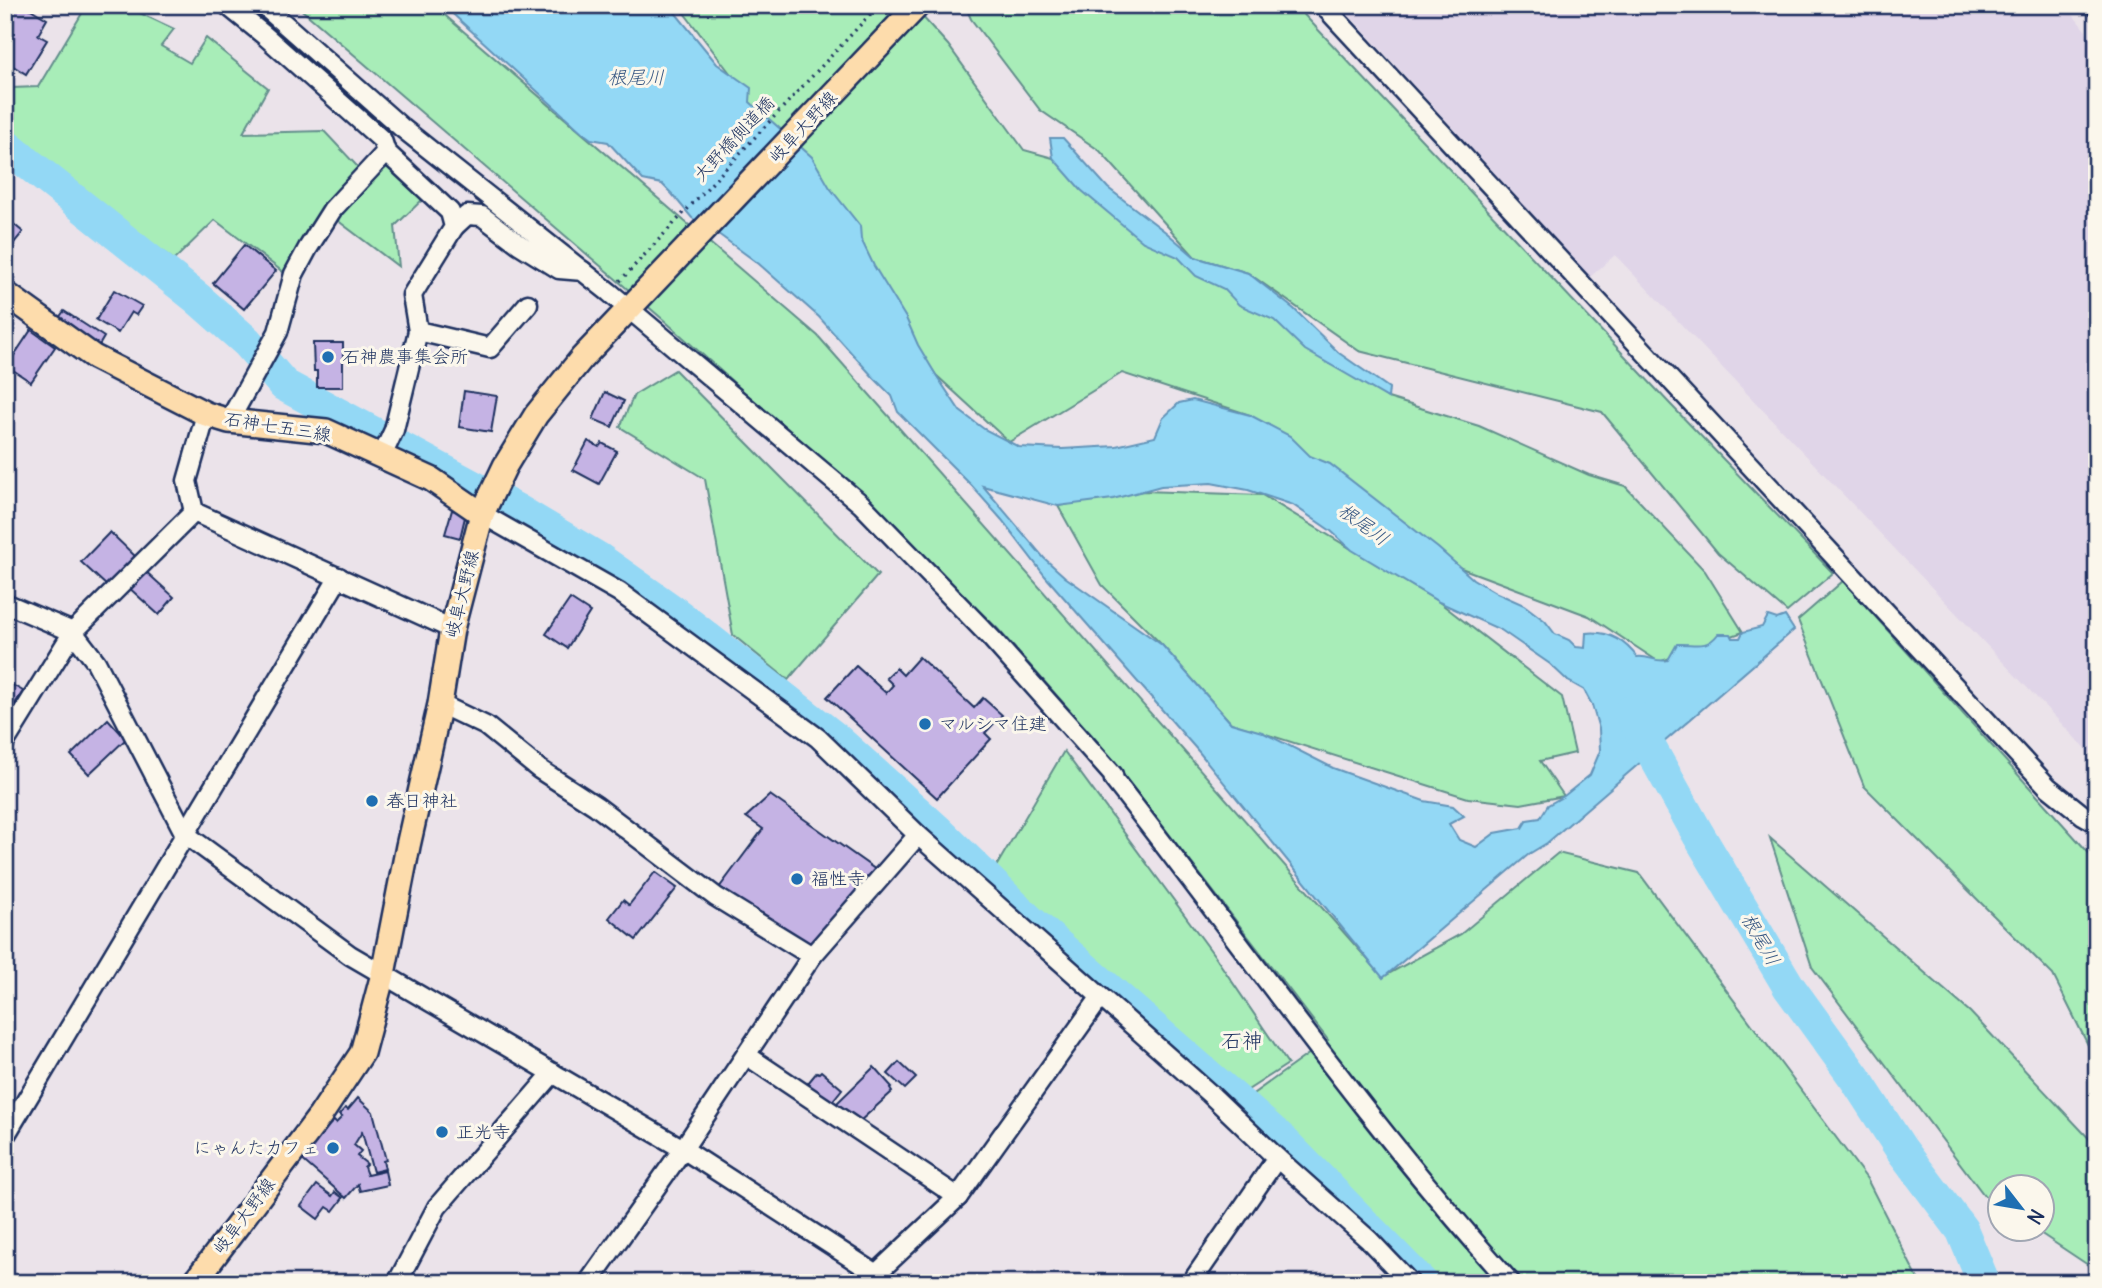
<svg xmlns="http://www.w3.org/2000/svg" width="2102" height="1288" viewBox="0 0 2102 1288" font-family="Delius,'Klee One',sans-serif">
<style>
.built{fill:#e0d5e8}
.green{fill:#a8edb8;stroke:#628e8b;stroke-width:2}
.water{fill:#93d8f5;stroke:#6394b9;stroke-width:2;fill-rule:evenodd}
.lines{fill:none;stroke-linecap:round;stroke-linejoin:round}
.river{stroke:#93d8f5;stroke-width:33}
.building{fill:#c5b3e4;stroke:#1b2f5e;stroke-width:2}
.minor-casing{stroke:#1b2f5e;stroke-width:23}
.major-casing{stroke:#1b2f5e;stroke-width:28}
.path{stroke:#1b2f5e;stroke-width:3.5;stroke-dasharray:2 5;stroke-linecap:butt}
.minor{stroke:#fbf7ec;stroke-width:18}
.major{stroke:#fddcac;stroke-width:23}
.poi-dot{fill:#1f6fb2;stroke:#fbf7ec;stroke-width:2.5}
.labels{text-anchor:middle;stroke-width:6;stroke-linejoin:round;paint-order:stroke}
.street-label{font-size:18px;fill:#1b2f5e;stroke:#fbf7ec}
.poi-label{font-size:18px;fill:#1b2f5e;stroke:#fbf7ec;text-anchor:start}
.water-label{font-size:19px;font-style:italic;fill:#395984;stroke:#fbf7ec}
.quarter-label{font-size:21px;fill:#1b2f5e;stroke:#fbf7ec}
</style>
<rect width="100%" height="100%" fill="#ebe3ea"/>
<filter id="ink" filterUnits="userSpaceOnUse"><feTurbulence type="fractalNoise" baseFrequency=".0143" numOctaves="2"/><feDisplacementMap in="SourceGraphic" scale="14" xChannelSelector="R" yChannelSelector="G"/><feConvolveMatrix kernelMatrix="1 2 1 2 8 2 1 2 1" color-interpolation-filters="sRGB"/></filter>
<g filter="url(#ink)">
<polygon class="built" points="1340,5 2065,5 2097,45 2097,761 1615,255 1590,277"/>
<g class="green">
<polygon points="87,5 123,5 174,29 161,46 190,63 206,38 268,88 243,133 324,131 370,180 390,165 423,199 395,226 399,267 325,211 283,272 215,220 174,260 5,132 5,96 11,88 38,87"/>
<polygon points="296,5 433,5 818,336 1383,977 1461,934 1558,853 1639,873 1867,1179 1920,1283 1436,1283 1250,1096 1328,1040 1098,742 997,628 846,483 666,322"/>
<polygon points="678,5 912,5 948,45 1024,150 1053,158 1388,398 1479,426 1589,475 1625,486 1705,571 1743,632 1659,662 1589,616 1461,568 1250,415 1122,373 1009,442 936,375 730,73"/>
<polygon points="965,5 1295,5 1671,405 1833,573 1787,612 1718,553 1602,412 1359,351 1248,273 1195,257 1100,151 1040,110 971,19"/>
<polygon points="675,370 878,575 788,680 733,635 705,479 620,427 634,395"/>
<polygon points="1143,491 1262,495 1439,602 1562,697 1575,753 1540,761 1564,796 1521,804 1468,798 1231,723 1162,645 1102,585 1058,506"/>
<polygon points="1843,581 2097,862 2097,1063 2053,975 1864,786 1798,620"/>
<polygon points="1064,751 1214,955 1288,1064 1237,1097 990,877"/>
<polygon points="1770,838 1970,1012 2097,1147 2097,1271 2034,1229 2042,1228 2042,1186 2000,1186 2000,1206 1984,1195 1812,967"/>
</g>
<g class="water">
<path d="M443 5H669L717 64 751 88 750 102 812 157 830 188 860 226 861 239 874 266 906 318 918 345 936 375 960 411 984 429 1019 447 1062 449 1116 446 1155 437 1163 418 1179 403 1193 400 1250 415 1290 436 1310 456 1330 464 1438 548 1473 579 1497 593 1524 605 1545 621 1555 634 1569 640 1576 647 1585 648 1586 633C1607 630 1624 640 1637 657 1648 655 1656 663 1668 660L1677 644C1694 643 1706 650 1718 634H1731L1733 638H1740L1743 632 1762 627 1768 616 1777 619 1785 616 1794 630 1547 843 1529 854 1383 978 1199 752 1045 576 1002 520 972 486 898 412 892 396 874 378 819 317 759 264 721 236 692 218 672 194 662 184 643 180 608 142 591 139 583 133ZM1211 483 1248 490 1293 505 1331 531 1352 550 1439 602 1501 630 1550 664 1568 681 1584 690 1592 705 1599 729 1600 751 1590 775 1564 796 1548 805 1540 818 1527 820 1522 828 1495 833 1476 847 1459 840 1449 824 1464 816 1453 806 1424 801 1333 768 1262 732 1231 723 1162 645 1065 577 1044 558 983 486 1058 506 1113 499 1161 486Z"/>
<polygon points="1050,138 1063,138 1108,188 1167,233 1195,257 1248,273 1294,309 1339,353 1389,388 1388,398 1305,350 1274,320 1239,305 1224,289 1196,276 1178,257 1143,242 1081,190 1053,158"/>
</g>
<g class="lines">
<g class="river">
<polyline points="5,145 197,298 247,342 284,385 515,509 599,559 674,612 836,739 938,831 1030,921 1281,1139 1422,1283"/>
<polyline points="1630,712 1698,834 1789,987 1855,1078 1901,1149 1962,1230 1984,1283"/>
</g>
</g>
<g class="building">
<polygon points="14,5 24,5 47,19 38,35 47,40 26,74 5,61 5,30 9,23 5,20"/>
<polygon points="5,217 23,232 5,254"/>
<polygon points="244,245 276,271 244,309 213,283"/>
<polygon points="114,290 142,306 136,315 131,312 118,333 96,320"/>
<polygon points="64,311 104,337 97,349 56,322"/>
<polygon points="31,330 55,347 31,382 7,366"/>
<polygon points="313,343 343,343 343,387 317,387 317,371 314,371"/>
<polygon points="464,391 497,396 491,432 459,427"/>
<polygon points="605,392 624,401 612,427 593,419"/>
<polygon points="588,441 599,447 602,443 617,451 599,484 573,470"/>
<polygon points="452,510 466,513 460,538 445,534"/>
<polygon points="110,532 136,557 108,587 81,562"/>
<polygon points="143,569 174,597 159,615 127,586"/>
<polygon points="570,599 590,612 567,648 546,634"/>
<polygon points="919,657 974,708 983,698 1002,715 985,733 991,739 937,798 827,697 856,666 886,693 893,685 886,678 896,668 903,675"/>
<polygon points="5,681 23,691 13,707 7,704 5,707"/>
<polygon points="108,719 126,739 89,774 71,755"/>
<polygon points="770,795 876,870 810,947 719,888 763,829 746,817"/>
<polygon points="655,872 677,888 636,940 609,918 623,900 629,905"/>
<polygon points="899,1062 916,1078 905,1089 888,1074"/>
<polygon points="874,1067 892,1087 890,1089 892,1092 860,1121 858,1119 855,1121 846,1110 843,1112 836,1104"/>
<polygon points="821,1071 842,1089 830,1104 809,1086 810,1084 808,1083 817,1072 819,1073"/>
<polygon points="358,1098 373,1112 386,1160 383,1161 385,1169 373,1172 362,1132 354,1145 361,1151 357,1156 367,1164 364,1167 367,1175 385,1171 388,1185 360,1191 358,1184 346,1198 300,1158 327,1127 334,1121 336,1123 342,1117 339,1115 345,1108 348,1110"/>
<polygon points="317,1185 332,1196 335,1192 343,1198 333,1211 327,1207 318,1219 301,1206"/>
</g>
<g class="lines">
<defs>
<g id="minor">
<polyline points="227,5 264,35 382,140 386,152 332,210 308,248 294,274 278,332 229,421"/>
<path d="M263 5 401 127 609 292 861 504 992 639 1113 775 1114 780C1245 948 1368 1124 1511 1283"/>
<polyline points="1323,5 2048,787 2083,815 2097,823"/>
<polyline points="2095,5 2097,7"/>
<polyline points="454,227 467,215 482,216 519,244 559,269 583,271"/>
<polyline points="418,331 490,348 528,304"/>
<polyline points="382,456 394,430 418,331 412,295 454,227 450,212 386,152"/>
<polyline points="194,512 452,629"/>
<polyline points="194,512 187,481 206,414"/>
<polyline points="482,514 619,592 818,738 918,835 1209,1093 1277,1158 1369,1240 1410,1283"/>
<polyline points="5,603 73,632 96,662 185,834 350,955 683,1149 890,1283"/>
<polyline points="440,704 486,726 539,769 596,806 716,897 812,956"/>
<polyline points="5,742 73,632 194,512"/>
<polyline points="746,1055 958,1197"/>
<polyline points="5,1136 339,577"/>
<polyline points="870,1282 876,1274 958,1197 1100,998"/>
<polyline points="397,1283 437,1207 553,1073"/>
<polyline points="588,1283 683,1149 812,956 918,835"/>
<polyline points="1191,1283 1277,1158"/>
</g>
<g id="major">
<polyline points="5,293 94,357 206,414 229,421 326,431 431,479 482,514"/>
<polyline points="194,1283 320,1116 362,1053 383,974 408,846 440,704 452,629 482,514 505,466 536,415 582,358 918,5"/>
</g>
</defs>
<use href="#minor" class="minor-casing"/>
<use href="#major" class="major-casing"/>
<polyline class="path" points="620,281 879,5"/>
<use href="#minor" class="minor"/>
<use href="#major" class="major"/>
</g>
</g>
<g class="poi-dot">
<circle cx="328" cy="357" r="7"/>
<circle cx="925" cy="724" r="7"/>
<circle cx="372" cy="801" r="7"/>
<circle cx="797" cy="879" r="7"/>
<circle cx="442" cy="1132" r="7"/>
<circle cx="333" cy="1148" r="7"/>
</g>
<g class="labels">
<g class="street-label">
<text transform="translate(803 127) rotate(-47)" y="6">岐阜大野線</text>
<text transform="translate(734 139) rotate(-47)" y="6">大野橋側道橋</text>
<text transform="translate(278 427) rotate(9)" y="6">石神七五三線</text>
<text transform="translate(462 594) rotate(-76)" y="6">岐阜大野線</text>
<text transform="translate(244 1216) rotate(-53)" y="6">岐阜大野線</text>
</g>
<g class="poi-label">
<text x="342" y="363">石神農事集会所</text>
<text x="939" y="730">マルシマ住建</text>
<text x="386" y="807">春日神社</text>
<text x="811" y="885">福性寺</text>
<text x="456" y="1138">正光寺</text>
<text x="319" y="1154" text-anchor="end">にゃんたカフェ</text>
</g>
<g class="water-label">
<text x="636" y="84">根尾川</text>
<text transform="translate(1364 524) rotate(36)" y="7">根尾川</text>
<text transform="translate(1761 939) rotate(60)" y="7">根尾川</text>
</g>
<g class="quarter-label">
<text x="1242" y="1048">石神</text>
</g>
</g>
<rect width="2102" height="1288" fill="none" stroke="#fbf7ec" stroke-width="28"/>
<rect x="14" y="14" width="2074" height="1260" fill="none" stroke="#1b2f5e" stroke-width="2.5" filter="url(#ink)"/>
<g transform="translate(2021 1208) rotate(121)"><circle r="33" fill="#fbf7ec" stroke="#a1a7b3" stroke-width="2"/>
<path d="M0-5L12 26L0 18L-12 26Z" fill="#1f6fb2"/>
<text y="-10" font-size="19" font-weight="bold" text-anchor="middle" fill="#1b2f5e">N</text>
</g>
</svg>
